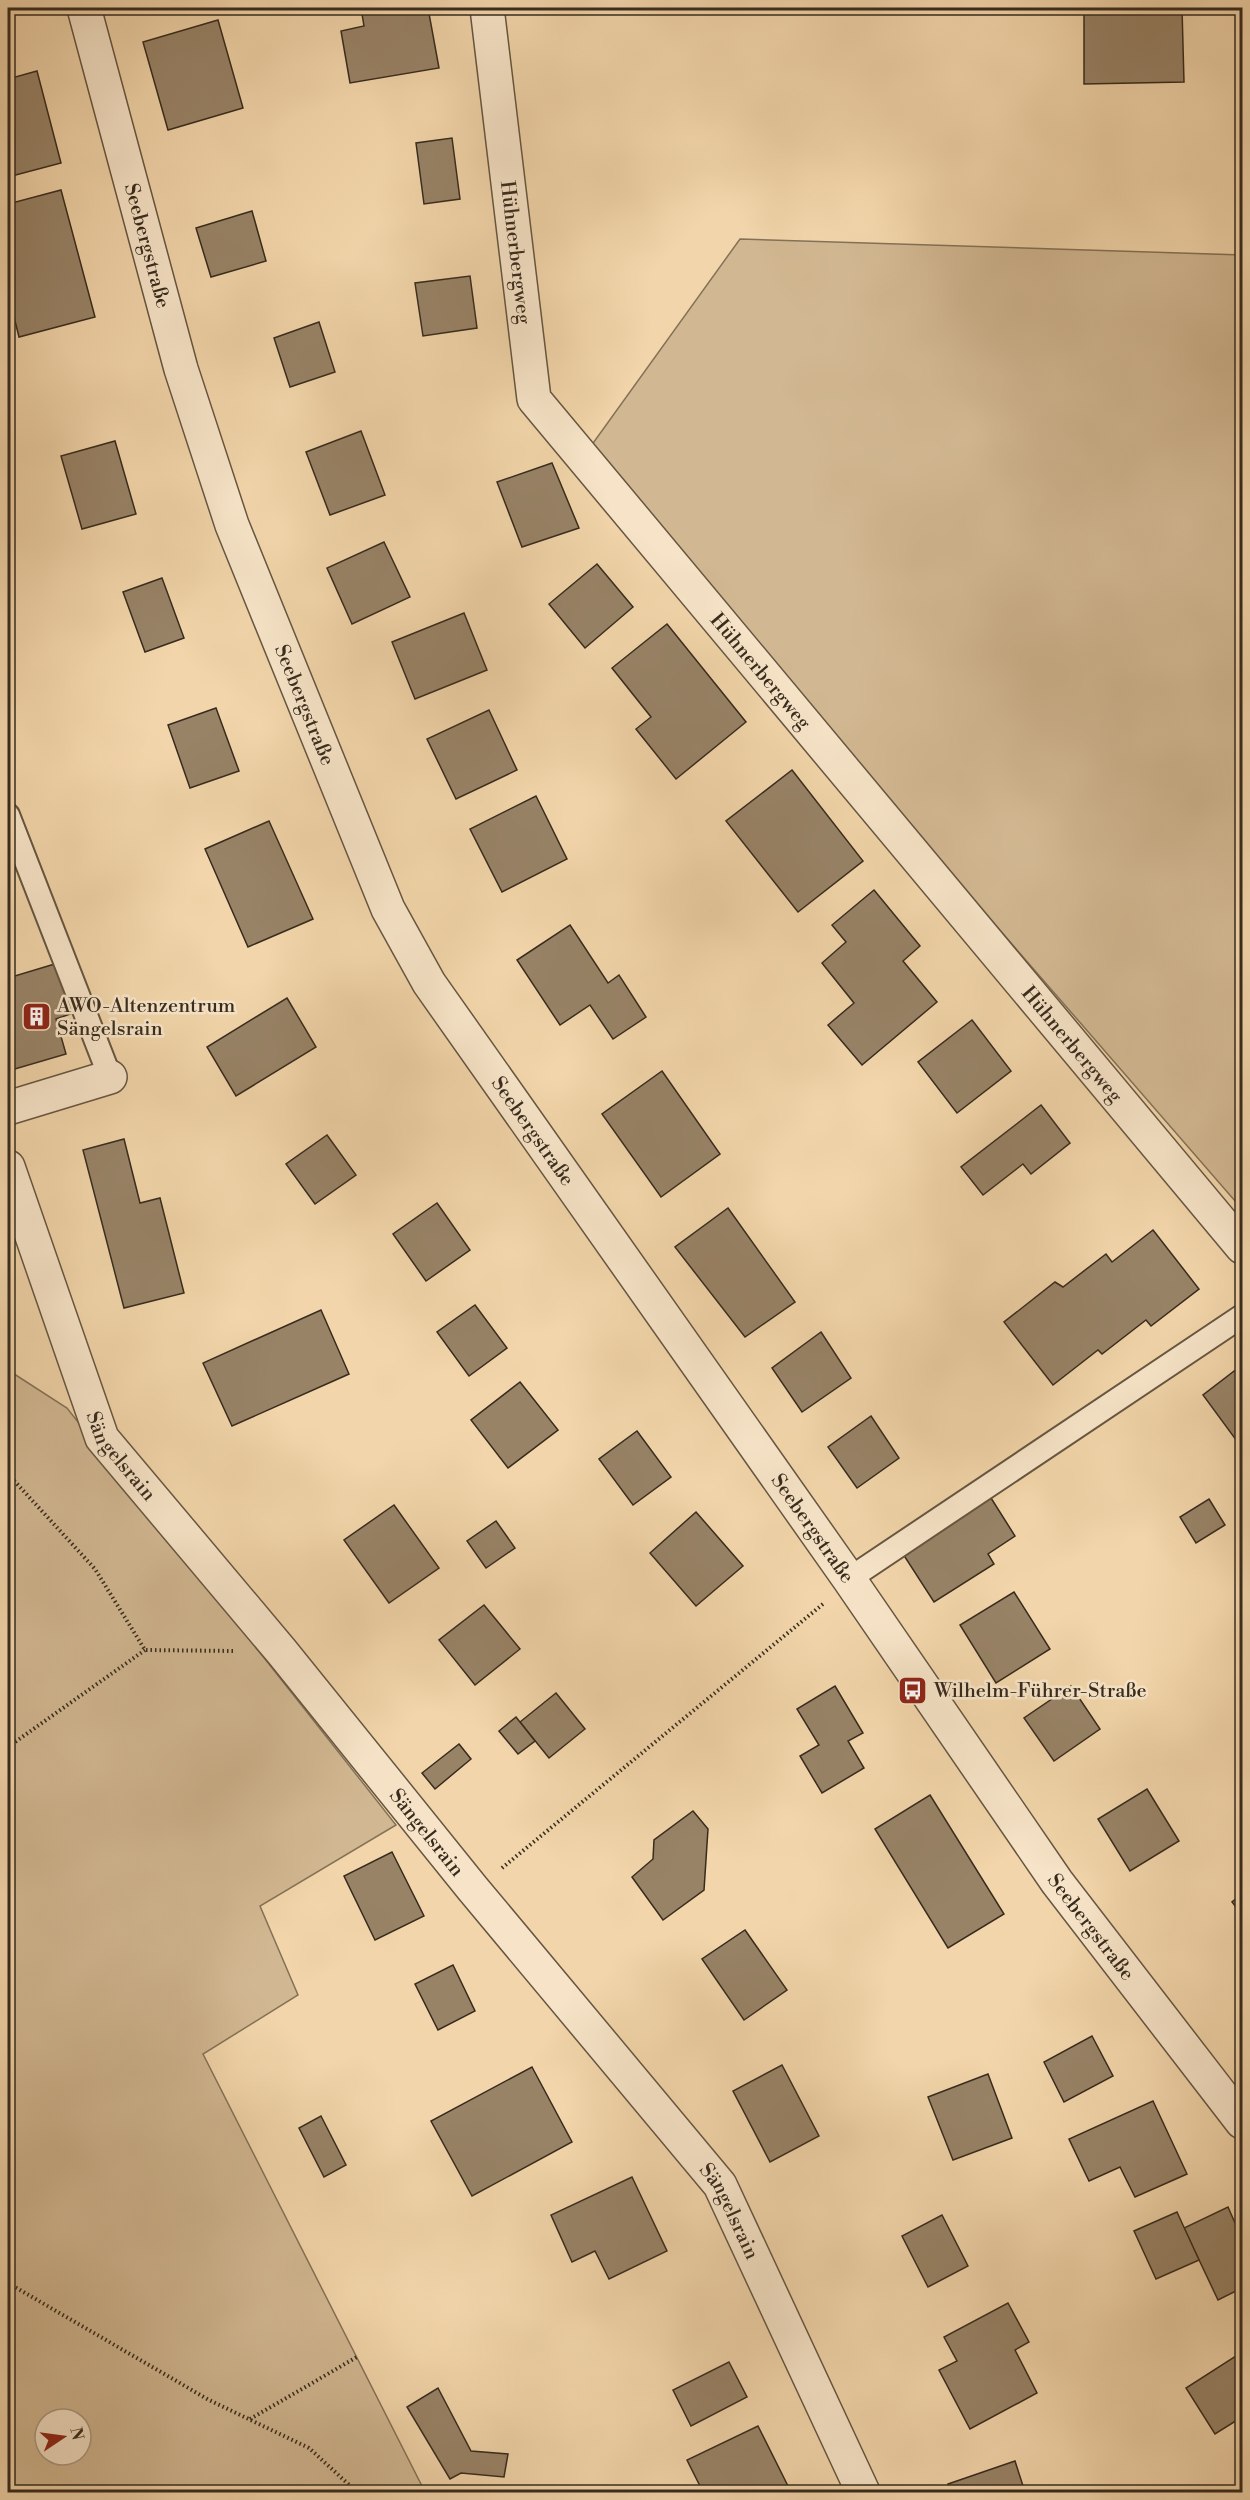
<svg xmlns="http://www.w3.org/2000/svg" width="1250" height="2500" viewBox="0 0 1250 2500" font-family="'Libre Bodoni',serif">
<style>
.green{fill:#d2b892;stroke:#847258;stroke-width:1.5;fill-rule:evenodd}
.building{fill:#988367;stroke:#372b1e;stroke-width:1.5}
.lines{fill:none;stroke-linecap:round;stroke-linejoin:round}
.service-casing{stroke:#665641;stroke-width:26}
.minor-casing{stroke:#665641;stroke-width:36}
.path{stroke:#372b1e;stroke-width:4;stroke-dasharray:1.5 3;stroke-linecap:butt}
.service{stroke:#f7e4c8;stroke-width:22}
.minor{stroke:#f7e4c8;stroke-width:33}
.labels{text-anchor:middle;stroke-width:5;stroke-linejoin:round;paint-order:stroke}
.street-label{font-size:20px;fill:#372b1e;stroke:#f7e4c8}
.poi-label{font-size:20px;fill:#372b1e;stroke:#f7e4c8;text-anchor:start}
</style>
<rect width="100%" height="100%" fill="#f2d5aa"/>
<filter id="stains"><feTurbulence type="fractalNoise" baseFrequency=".00333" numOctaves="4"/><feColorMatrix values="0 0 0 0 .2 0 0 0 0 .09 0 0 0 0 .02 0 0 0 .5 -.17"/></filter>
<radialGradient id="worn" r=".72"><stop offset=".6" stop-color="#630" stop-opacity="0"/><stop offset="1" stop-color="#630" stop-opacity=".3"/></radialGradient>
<g class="green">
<polygon points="740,239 1242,255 1242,1209 760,654 591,446"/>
<path d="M8 1370 67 1408 396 1825 260 1906 298 1995 203 2054 425 2492H8ZM45 2419H81V2455H45Z"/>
</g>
<g class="building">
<polygon points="361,8 428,8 439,68 350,83 341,31 364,26"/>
<polygon points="1084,8 1182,8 1184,82 1084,84"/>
<polygon points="218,20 243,108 168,130 143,42"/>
<polygon points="37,71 61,163 8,177 8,79"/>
<polygon points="452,138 460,199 424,204 416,143"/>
<polygon points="61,190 95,317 19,337 8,293 8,204"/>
<polygon points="252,211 266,261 211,277 196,228"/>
<polygon points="470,276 477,328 423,336 415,283"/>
<polygon points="319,322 335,372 290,387 274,338"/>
<polygon points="361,431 385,495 330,515 306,452"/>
<polygon points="115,441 136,514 82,529 61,456"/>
<polygon points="552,463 579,528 522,547 497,482"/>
<polygon points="384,542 410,597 352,624 327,568"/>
<polygon points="597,564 633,607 585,648 549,604"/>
<polygon points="162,578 184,638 145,652 123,592"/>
<polygon points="464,613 487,670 415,699 392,642"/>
<polygon points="667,624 746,722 676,779 636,729 651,717 612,668"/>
<polygon points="216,708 239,771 190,788 168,725"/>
<polygon points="489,710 517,770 456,799 427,739"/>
<polygon points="792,770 863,861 798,912 726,821"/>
<polygon points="536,796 567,859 502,892 470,829"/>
<polygon points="269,821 313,919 248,947 205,849"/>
<polygon points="874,890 920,946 903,961 937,1002 862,1065 828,1025 854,1003 822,963 846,942 832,925"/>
<polygon points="570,925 608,983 619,975 646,1017 613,1039 590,1005 560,1025 517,960"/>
<polygon points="58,963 73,1013 56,1019 66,1054 8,1071 8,978"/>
<polygon points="287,998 316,1047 236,1096 207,1047"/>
<polygon points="972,1020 1011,1071 957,1113 918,1062"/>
<polygon points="662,1071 720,1154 661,1197 602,1114"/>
<polygon points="1041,1105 1070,1143 1031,1174 1023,1164 983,1195 961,1167"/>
<polygon points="327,1135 356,1175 315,1204 286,1164"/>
<polygon points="124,1139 140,1203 160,1198 184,1293 124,1308 83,1150"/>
<polygon points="437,1203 470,1250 426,1281 393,1234"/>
<polygon points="728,1208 795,1302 745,1337 675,1247"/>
<polygon points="1153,1230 1199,1289 1151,1326 1146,1320 1102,1354 1098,1350 1053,1385 1004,1322 1055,1282 1063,1287 1106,1254 1112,1262"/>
<polygon points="475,1305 507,1348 469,1376 437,1332"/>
<polygon points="321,1310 349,1374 232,1426 203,1363"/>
<polygon points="821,1332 851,1378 802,1412 772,1368"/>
<polygon points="1242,1365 1242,1448 1203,1395"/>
<polygon points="520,1382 558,1430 508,1468 471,1420"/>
<polygon points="871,1416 899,1458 857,1488 828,1447"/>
<polygon points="637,1431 671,1477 633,1505 599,1459"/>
<polygon points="991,1498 1015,1536 988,1554 994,1564 934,1602 903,1554"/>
<polygon points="1209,1499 1225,1525 1196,1543 1180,1517"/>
<polygon points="394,1505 439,1568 389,1603 344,1540"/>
<polygon points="696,1512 743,1566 696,1606 650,1553"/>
<polygon points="496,1521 515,1548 486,1568 467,1541"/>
<polygon points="1014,1592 1050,1649 996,1683 960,1625"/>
<polygon points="484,1605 520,1649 475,1685 439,1640"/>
<polygon points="835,1686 863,1733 848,1741 864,1768 822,1793 800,1756 819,1745 797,1709"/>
<polygon points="1071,1686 1100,1729 1054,1761 1024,1718"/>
<polygon points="556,1693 585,1729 549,1758 520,1722"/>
<polygon points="516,1717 535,1741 518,1754 499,1731"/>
<polygon points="459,1744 471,1759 435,1789 422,1773"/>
<polygon points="1147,1789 1179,1841 1130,1871 1098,1819"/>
<polygon points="930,1795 1004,1914 948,1948 875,1829"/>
<polygon points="693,1811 708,1829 704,1890 663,1920 632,1877 653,1859 654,1840"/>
<polygon points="392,1852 424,1916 375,1940 344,1876"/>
<polygon points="1242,1894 1242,1915 1232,1902"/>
<polygon points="745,1930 787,1990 744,2020 702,1959"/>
<polygon points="453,1965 475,2011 438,2030 415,1984"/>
<polygon points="1092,2036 1113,2076 1064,2102 1044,2062"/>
<polygon points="782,2065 819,2136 770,2162 733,2091"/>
<polygon points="532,2067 572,2142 472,2196 431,2121"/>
<polygon points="988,2074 1012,2138 953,2160 928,2097"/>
<polygon points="1153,2101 1187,2174 1135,2197 1120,2167 1089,2181 1069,2139"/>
<polygon points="321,2116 346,2165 324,2177 299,2128"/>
<polygon points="632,2177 667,2251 609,2279 595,2251 572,2262 551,2215"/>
<polygon points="1228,2207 1242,2239 1242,2288 1218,2300 1184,2228"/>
<polygon points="1177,2212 1199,2260 1156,2279 1134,2231"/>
<polygon points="942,2215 968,2266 928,2287 902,2236"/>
<polygon points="1008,2303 1029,2342 1015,2350 1037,2393 970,2429 939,2370 957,2361 944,2337"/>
<polygon points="1242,2352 1242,2417 1215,2434 1186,2388"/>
<polygon points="729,2362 747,2397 691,2426 673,2390"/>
<polygon points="438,2388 471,2451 508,2454 504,2477 461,2473 450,2479 407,2407"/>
<polygon points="758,2426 791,2492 703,2492 687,2460"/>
<polygon points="1015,2461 1025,2492 951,2492 948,2484"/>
</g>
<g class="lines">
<defs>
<g id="service">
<polyline points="8,815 110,1077"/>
<polyline points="849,1579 1242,1316"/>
</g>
<g id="minor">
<path id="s1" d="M84 8 181 369 232 525 388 909 429 983 849 1579 1057 1882 1242 2122"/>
<path id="s2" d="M487 8 534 399 1242 1247"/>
<polyline points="8,1108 110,1077"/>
<path id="s3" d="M8 1167 102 1438 282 1652 473 1889 720 2185 863 2492"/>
</g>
</defs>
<use href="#service" class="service-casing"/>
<use href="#minor" class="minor-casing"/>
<g class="path">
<polyline points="8,1474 95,1569 145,1650 235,1651"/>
<polyline points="8,1747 145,1650"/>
<polyline points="502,1868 823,1604"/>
<polyline points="8,2283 209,2400 309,2448 357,2492"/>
<polyline points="250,2419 357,2357"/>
</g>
<use href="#service" class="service"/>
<use href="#minor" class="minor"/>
</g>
<defs>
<symbol id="building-square" viewBox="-11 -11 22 22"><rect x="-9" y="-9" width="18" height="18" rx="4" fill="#8f2418" stroke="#f7e4c8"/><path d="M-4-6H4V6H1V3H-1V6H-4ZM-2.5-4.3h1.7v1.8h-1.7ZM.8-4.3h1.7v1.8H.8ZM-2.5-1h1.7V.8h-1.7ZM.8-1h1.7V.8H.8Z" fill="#fff"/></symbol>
<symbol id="bus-square" viewBox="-11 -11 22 22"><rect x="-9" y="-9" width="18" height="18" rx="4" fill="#8f2418" stroke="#f7e4c8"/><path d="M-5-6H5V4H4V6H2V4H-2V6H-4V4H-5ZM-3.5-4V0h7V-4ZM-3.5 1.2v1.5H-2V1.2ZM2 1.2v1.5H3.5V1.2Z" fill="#fff"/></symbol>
</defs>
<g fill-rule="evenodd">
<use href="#building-square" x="20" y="1000" width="33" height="33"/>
<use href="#bus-square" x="896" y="1674" width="33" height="33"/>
</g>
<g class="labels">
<g class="street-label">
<text dy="7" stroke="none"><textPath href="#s1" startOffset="246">Seebergstraße</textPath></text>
<text dy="7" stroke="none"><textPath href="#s2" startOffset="246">Hühnerbergweg</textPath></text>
<text dy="7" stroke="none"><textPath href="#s2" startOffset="748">Hühnerbergweg</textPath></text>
<text dy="7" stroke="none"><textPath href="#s1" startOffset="732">Seebergstraße</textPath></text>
<text dy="7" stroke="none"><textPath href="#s2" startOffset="1234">Hühnerbergweg</textPath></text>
<text dy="7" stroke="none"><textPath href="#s1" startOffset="1218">Seebergstraße</textPath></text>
<text dy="7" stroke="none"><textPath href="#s3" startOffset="312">Sängelsrain</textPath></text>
<text dy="7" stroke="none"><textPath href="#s1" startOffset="1704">Seebergstraße</textPath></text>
<text dy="7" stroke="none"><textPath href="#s3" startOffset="798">Sängelsrain</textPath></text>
<text dy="7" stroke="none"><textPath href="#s1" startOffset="2190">Seebergstraße</textPath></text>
<text dy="7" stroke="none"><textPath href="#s3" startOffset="1284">Sängelsrain</textPath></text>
</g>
<g class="poi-label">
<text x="57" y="1012">AWO-Altenzentrum<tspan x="57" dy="23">Sängelsrain</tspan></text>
<text x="934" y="1697">Wilhelm-Führer-Straße</text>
</g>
</g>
<rect width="1250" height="2500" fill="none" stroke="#f2d5aa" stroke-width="30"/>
<rect x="9" y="9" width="1232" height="2482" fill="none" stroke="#372b1e" stroke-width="3"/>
<rect x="15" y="15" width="1220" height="2470" fill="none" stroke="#372b1e" stroke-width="1.5"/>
<g transform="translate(63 2437) rotate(77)"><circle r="28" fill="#f7e4c8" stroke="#aa9a84" stroke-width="1.5"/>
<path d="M0-4.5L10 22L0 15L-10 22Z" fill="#8f2418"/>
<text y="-9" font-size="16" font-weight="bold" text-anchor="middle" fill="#372b1e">N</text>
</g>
<rect width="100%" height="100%" filter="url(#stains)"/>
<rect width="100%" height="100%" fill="url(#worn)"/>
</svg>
